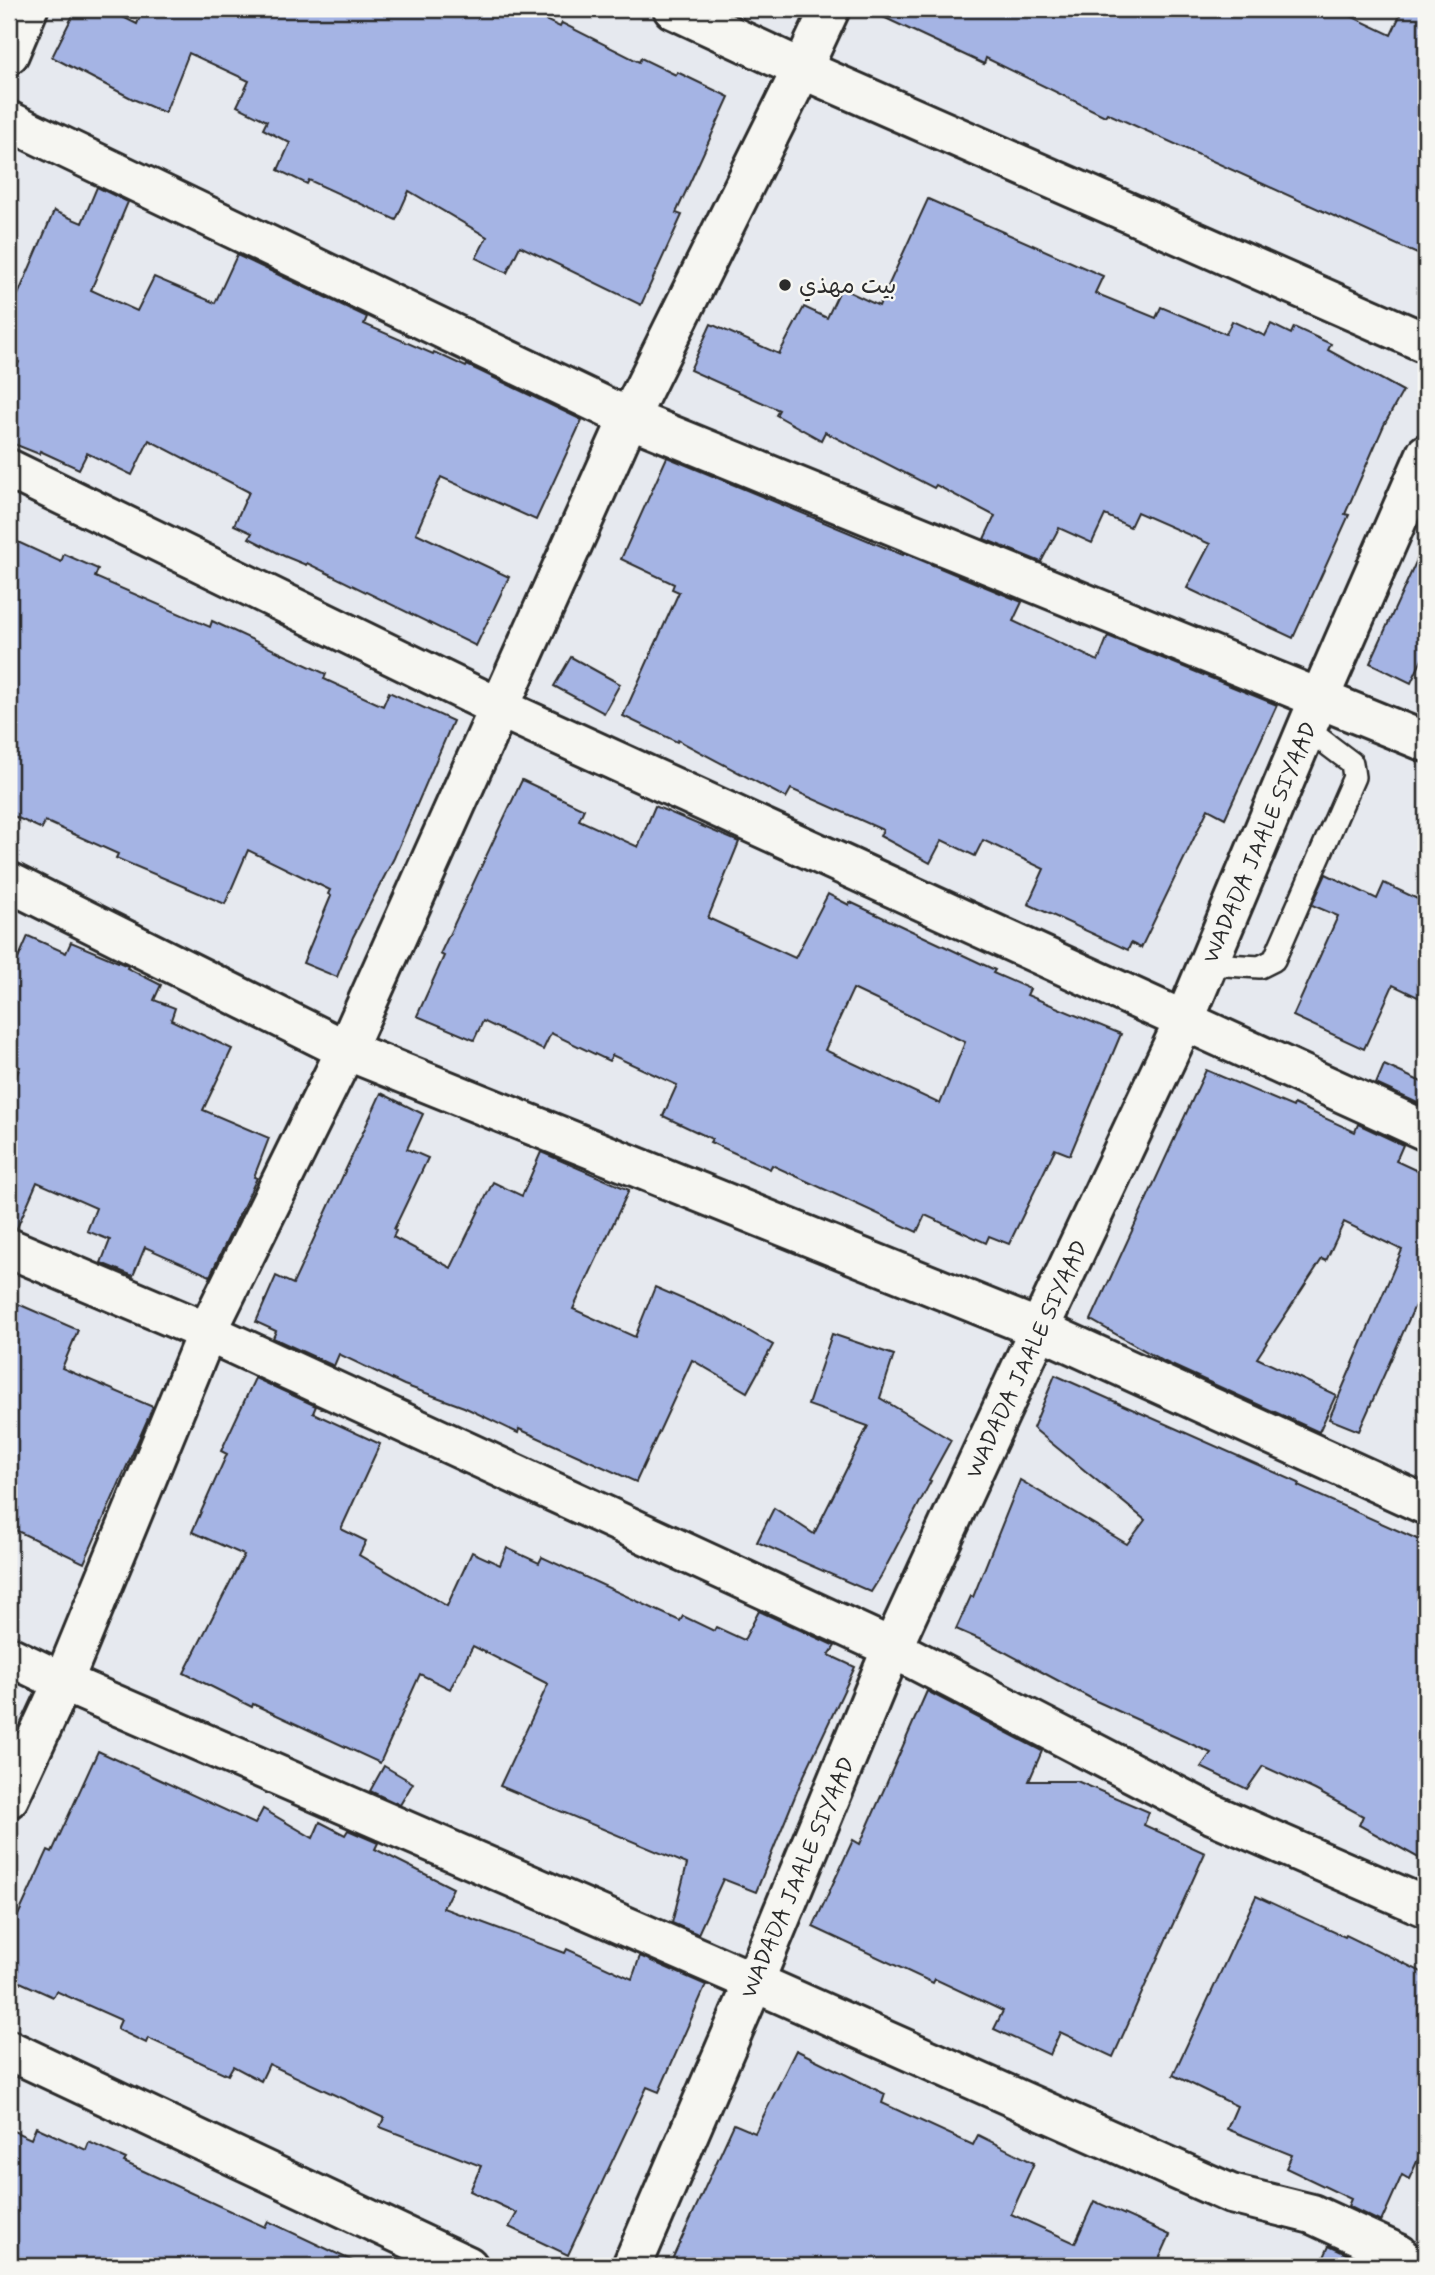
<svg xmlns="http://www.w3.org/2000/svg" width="1435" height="2275" viewBox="0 0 1435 2275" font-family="Mynerve,'Playpen Sans Arabic',sans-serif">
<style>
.building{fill:#a5b4e4;stroke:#2b2b2b;stroke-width:2;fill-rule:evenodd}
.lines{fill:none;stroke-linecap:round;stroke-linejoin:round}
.lane-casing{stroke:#2b2b2b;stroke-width:26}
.street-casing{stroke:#2b2b2b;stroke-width:44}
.secondary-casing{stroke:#2b2b2b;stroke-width:44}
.lane{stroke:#f6f6f2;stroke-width:21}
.street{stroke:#f6f6f2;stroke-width:38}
.secondary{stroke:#f6f6f2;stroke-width:38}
.poi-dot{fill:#2b2b2b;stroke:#f6f6f2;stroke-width:2.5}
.labels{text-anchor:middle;stroke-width:5;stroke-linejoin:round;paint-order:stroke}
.poi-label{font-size:23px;fill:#2b2b2b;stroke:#f6f6f2;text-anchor:start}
.street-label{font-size:23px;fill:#2b2b2b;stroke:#f6f6f2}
</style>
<rect width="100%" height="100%" fill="#e6e9ef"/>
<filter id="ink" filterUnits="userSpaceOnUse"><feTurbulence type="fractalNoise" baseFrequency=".0143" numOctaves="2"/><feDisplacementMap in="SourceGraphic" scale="14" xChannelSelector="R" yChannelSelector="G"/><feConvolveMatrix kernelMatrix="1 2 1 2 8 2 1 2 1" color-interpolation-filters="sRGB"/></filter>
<g filter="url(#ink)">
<g class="building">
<polygon points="76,9 107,9 137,24 143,9 522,9 560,27 562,23 639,62 641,58 676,75 677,72 729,97 676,213 682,215 641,305 520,246 507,273 476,258 487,237 409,191 396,220 309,180 307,184 278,170 290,143 263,129 267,121 237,106 249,81 189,53 165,113 133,99 52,57"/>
<polygon points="866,9 1336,9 1391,35 1403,9 1426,9 1426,258 1107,113 1105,116 986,58 984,64"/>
<polygon points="97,187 128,202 91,290 137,311 154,277 215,303 237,255 367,317 364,324 433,354 434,352 466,367 467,365 582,420 536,520 441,477 416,533 509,577 476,646 307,563 306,565 284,556 249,538 252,533 234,525 249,492 149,440 132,475 87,453 79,469 40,451 39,454 9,442 9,386 19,362 9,358 9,291 18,295 54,211 82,223"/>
<polygon points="928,199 1103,276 1095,293 1156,318 1161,307 1226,334 1232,321 1265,336 1271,324 1291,334 1294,327 1331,344 1328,350 1403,391 1384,425 1345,514 1349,515 1293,638 1187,588 1210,544 1137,512 1130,527 1105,515 1092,543 1059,528 1041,562 984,539 995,516 936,485 934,488 825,432 821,440 776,415 779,410 690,370 711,324 779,354 804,307 827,318 841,288 879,306"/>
<polygon points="667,457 903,555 904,553 1022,602 1013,621 1098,661 1108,636 1277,705 1225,818 1208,809 1141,948 1131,943 1128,950 1028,904 1044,869 983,840 975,856 942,840 930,863 880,836 883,830 791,789 786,798 678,740 677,742 623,716 679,592 672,589 674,584 621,559"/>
<polygon points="9,538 61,562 64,554 98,569 95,577 210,627 212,621 326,674 324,679 383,706 389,692 453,721 394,858 353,937 337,977 303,963 331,896 328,894 330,890 248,850 225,904 116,858 118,854 45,821 42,829 9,814"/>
<polygon points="1426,540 1426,651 1411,683 1370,663"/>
<polygon points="571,657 620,684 604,713 554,686"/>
<path d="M522 780 584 809 579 820 638 847 655 806 739 842 708 918 795 958 828 894 849 905 850 902 995 970 993 973 1030 989 1027 995 1121 1034 1070 1155 1055 1149 1009 1244 989 1236 986 1243 925 1215 917 1232 772 1165 770 1169 710 1142 712 1139 663 1116 677 1085 612 1055 609 1061 551 1033 543 1050 483 1021 474 1040 417 1016 444 956 440 954ZM853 989 965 1042 940 1104 825 1050Z"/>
<polygon points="1326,874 1377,899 1384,883 1426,903 1426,1001 1393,985 1364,1049 1293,1016 1338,916 1312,905"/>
<polygon points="28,936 66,953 71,942 128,966 127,968 161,985 154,1000 175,1008 171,1020 232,1049 203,1110 269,1138 254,1177 257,1178 210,1276 145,1247 133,1276 101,1263 110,1240 87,1231 96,1208 37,1182 17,1228 9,1227 9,1093 20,1067 9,1062 9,980"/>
<polygon points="1384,1065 1426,1084 1426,1095 1422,1105 1376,1084"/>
<polygon points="1206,1070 1293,1107 1294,1104 1355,1132 1358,1124 1403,1145 1396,1161 1426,1175 1426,1281 1359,1431 1329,1419 1402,1250 1344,1222 1326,1261 1322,1259 1257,1358 1336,1395 1319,1432 1165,1362 1091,1320"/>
<polygon points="381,1093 423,1114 407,1149 428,1158 394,1229 396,1231 393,1237 451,1268 493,1182 522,1196 541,1152 629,1190 573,1309 635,1337 655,1287 724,1317 773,1345 747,1392 692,1360 636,1482 519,1429 518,1433 464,1407 404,1385 339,1354 334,1366 273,1338 276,1331 256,1322 276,1276 293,1284"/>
<polygon points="9,1300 78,1330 62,1368 153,1407 84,1563 9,1527"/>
<polygon points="832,1334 894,1355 880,1398 951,1440 929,1480 931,1481 881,1576 871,1592 757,1542 774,1508 814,1534 868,1426 808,1405"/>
<polygon points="1055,1375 1299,1483 1298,1486 1426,1543 1426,1862 1359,1825 1363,1816 1315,1790 1263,1766 1247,1789 1201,1767 1211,1753 1096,1701 988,1643 956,1629 971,1596 973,1597 1020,1480 1127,1544 1145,1520 1033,1428"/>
<polygon points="255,1378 316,1406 313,1413 380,1444 341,1529 366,1541 359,1555 447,1606 472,1552 500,1565 507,1548 539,1563 542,1557 680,1621 683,1616 714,1631 716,1627 744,1640 759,1611 835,1646 829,1655 855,1667 800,1784 756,1892 723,1879 698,1934 672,1923 687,1864 500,1786 548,1684 473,1646 450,1689 420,1674 380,1763 253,1704 252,1707 184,1673 244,1555 192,1532 227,1454 221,1451"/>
<polygon points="927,1691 1042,1751 1029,1781 1077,1781 1149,1812 1144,1825 1205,1853 1113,2057 1060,2032 1050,2055 994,2029 1003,2011 935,1979 933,1983 813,1927 853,1840 860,1844"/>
<polygon points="98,1751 255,1824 263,1809 313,1838 320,1822 345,1835 348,1830 378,1843 375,1849 453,1888 443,1908 565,1953 567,1949 632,1979 640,1956 706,1985 659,2092 647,2087 568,2255 509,2227 517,2213 470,2191 481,2166 380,2127 384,2118 269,2064 261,2081 233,2066 228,2075 148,2038 146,2043 117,2029 121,2020 56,1991 53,1997 9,1977 9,1935 48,1850 52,1852"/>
<polygon points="384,1766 413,1783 400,1805 370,1791"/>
<polygon points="1256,1896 1345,1937 1346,1935 1426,1974 1426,2142 1409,2179 1402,2175 1381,2222 1348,2206 1351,2199 1286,2168 1292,2155 1227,2129 1237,2106 1173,2075"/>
<polygon points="796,2050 885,2094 882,2103 973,2145 978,2135 1034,2163 1011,2214 1075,2243 1094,2201 1170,2235 1156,2266 669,2266 734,2124 755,2133"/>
<polygon points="36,2127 86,2150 89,2142 126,2159 124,2162 265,2227 268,2221 363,2266 9,2266 9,2129 31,2139"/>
<polygon points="1329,2246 1363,2262 1361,2266 1320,2266"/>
</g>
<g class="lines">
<defs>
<polyline id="lane" points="1208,964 1260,967 1274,960 1354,777 1352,763 1307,729"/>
<g id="street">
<polyline points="673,9 802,69 1426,343"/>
<polyline points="9,54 28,9"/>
<polyline points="9,121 629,418 1426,742"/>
<polyline points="9,469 500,708 1426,1131"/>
<polyline points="9,1248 207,1332 892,1648 1212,1814 1426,1907"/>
<polyline points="9,1656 63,1682 754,1982 1231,2194 1312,2214 1399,2254 1407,2266"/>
<polyline points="9,1798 63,1682 207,1332 346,1050 629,418 802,69 830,9"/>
<polyline points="9,2050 468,2266"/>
</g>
<g id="secondary">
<polyline points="9,882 346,1050 1039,1329 1426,1505"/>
<polyline points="632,2266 754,1982 892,1648 1039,1329 1184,1021 1319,699 1426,454"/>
</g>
</defs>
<use href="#lane" class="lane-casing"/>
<use href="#street" class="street-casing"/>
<use href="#secondary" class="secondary-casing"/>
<use href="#lane" class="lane"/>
<use href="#street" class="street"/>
<use href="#secondary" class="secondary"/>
</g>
</g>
<circle class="poi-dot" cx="785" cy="285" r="7"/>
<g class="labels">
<g class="poi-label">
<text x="799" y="293">بيت مهذي</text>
</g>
<g class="street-label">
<text transform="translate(1259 842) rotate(-67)" y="8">WADADA JAALE SIYAAD</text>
<text transform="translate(1026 1359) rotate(-65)" y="8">WADADA JAALE SIYAAD</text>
<text transform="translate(797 1877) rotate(-67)" y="8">WADADA JAALE SIYAAD</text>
</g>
</g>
<rect width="1435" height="2275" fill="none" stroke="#f6f6f2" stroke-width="35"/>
<rect x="18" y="18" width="1400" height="2240" fill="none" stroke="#2b2b2b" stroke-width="2.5" filter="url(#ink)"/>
</svg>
